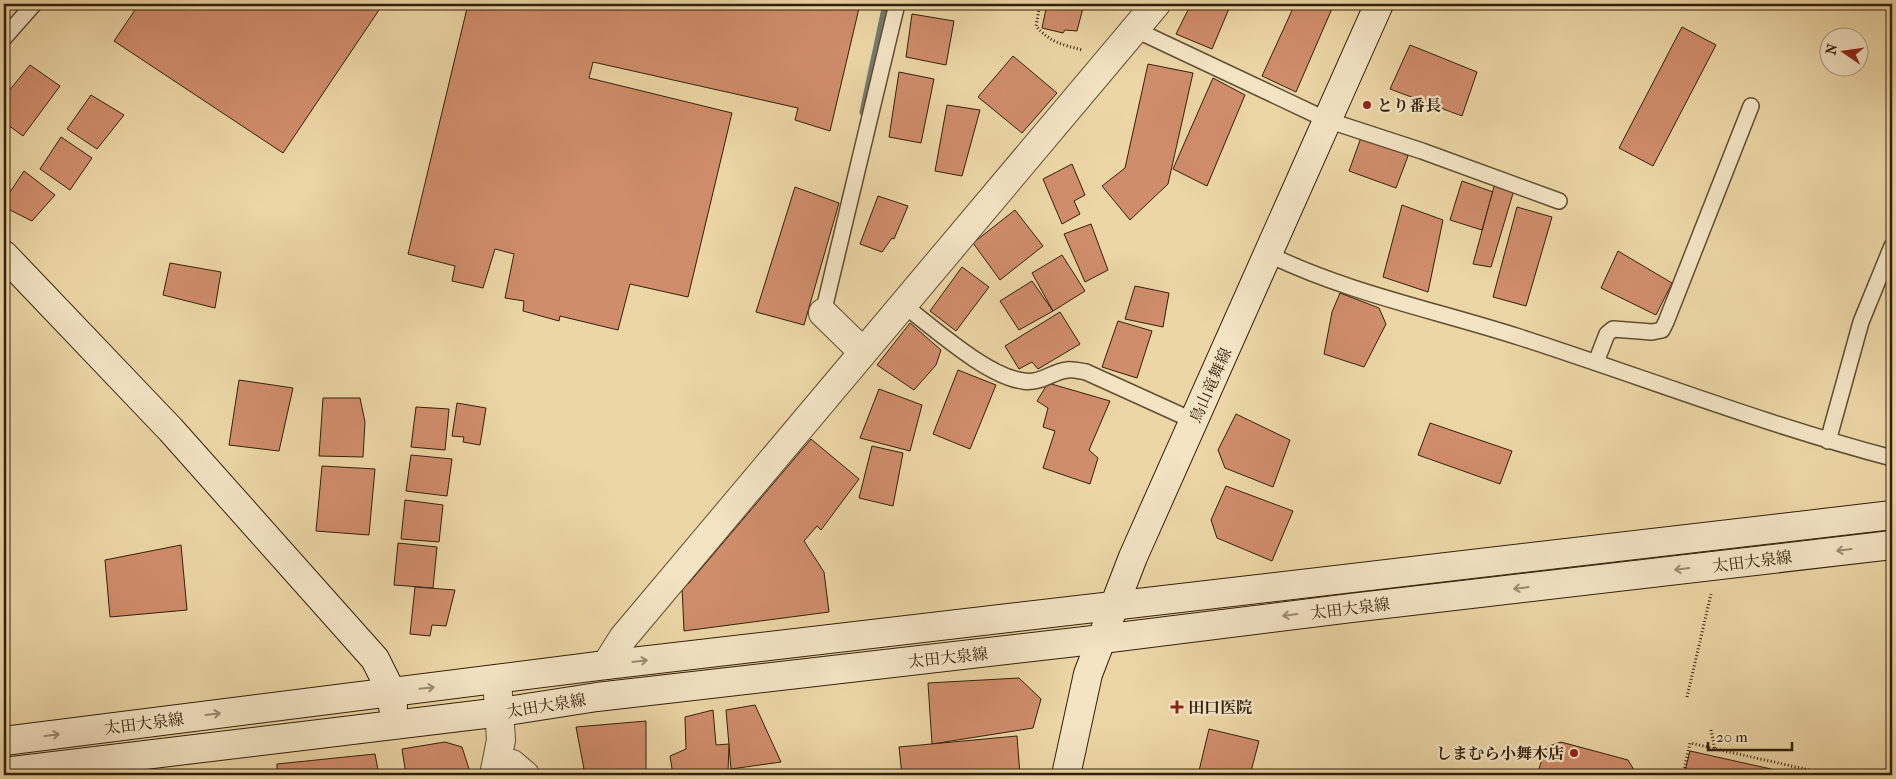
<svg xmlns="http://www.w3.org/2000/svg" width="1896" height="779" viewBox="0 0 1896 779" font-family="'IM FELL French Canon','Noto Serif JP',serif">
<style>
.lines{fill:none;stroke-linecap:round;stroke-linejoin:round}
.stream{stroke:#737a6f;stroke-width:9}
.building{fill:#d08d6b;stroke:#32200a}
.lane-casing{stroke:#604e31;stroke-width:18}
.street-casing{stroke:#604e31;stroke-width:30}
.secondary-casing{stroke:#32200a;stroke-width:30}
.path{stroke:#32200a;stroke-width:3;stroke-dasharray:1 2.5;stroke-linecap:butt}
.lane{stroke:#f3e4c4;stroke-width:15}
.street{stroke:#f3e4c4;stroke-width:28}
.secondary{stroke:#f3e4c4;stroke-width:28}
.oneway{stroke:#9c8c70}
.poi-dot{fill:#8f2418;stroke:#f3e4c4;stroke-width:2}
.labels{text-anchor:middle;stroke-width:4.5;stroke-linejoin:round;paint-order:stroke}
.poi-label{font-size:16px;font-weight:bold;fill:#32200a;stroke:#f3e4c4;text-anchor:start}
.street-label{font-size:16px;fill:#32200a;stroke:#f3e4c4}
</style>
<rect width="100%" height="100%" fill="#ecd6a5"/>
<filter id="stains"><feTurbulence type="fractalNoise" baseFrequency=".004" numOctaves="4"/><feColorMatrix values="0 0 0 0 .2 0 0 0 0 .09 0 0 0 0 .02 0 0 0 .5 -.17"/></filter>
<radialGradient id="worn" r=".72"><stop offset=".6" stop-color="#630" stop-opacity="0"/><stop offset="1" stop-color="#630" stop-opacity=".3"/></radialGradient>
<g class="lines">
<polyline class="stream" points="864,112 887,4"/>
</g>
<g class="building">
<polygon points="139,4 383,4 283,153 114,41"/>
<polygon points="468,4 860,4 830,131 795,120 798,108 593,62 589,78 732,113 688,297 630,284 618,330 560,316 559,321 523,311 524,301 505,298 514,254 495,249 483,288 452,281 455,266 408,254"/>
<polygon points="1047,4 1084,4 1077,31 1065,30 1063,33 1042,28"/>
<polygon points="1191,4 1231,4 1212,49 1176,34"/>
<polygon points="1295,4 1334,4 1296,92 1262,76"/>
<polygon points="912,14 954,21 946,65 906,57"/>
<polygon points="1682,27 1716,45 1653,166 1619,148"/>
<polygon points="1410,45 1477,72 1462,116 1390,89"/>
<polygon points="1013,56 1057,93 1022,133 978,97"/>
<polygon points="1148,64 1193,73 1168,184 1130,220 1102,186 1125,168"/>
<polygon points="30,65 60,86 23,136 4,122 4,97"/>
<polygon points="899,72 934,79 921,143 889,137"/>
<polygon points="1213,78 1245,95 1207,186 1173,169"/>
<polygon points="91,95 124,115 97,149 67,129"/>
<polygon points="947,105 980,110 962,176 935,171"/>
<polygon points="1363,132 1408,156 1396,188 1349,171"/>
<polygon points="61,137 92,158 70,190 40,169"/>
<polygon points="1072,164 1085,195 1074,201 1080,214 1062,224 1043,179"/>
<polygon points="24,171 55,195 32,221 10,210 4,201"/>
<polygon points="1462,181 1493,192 1482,230 1450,220"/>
<polygon points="1495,183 1514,190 1491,267 1473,264"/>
<polygon points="795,187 839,203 804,325 756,312"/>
<polygon points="878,196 908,206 894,239 892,238 882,252 860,244"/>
<polygon points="1402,205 1443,220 1428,292 1383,277"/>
<polygon points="1517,207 1552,217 1526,306 1493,297"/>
<polygon points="1015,210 1043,246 1000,280 973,243"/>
<polygon points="1091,224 1108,270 1085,282 1064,234"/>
<polygon points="1618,251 1672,283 1656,315 1601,288"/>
<polygon points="1062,255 1085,291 1053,311 1032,273"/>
<polygon points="170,263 221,272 215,308 163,295"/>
<polygon points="962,267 989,287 956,331 930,311"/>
<polygon points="1032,281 1053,311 1019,330 1000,301"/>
<polygon points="1135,286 1169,293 1163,327 1125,319"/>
<polygon points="1340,293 1379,308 1386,324 1364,367 1324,354 1332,312"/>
<polygon points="1060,312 1080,344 1038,369 1032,362 1019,369 1005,346"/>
<polygon points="1118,321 1152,331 1137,378 1102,367"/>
<polygon points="910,323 941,350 936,365 914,390 877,365"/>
<polygon points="958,370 996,385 970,449 933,434"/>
<polygon points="239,380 293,388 279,451 229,445"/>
<polygon points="1048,383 1110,401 1089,450 1098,458 1090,484 1043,468 1055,431 1043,427 1048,408 1037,401"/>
<polygon points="879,389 922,405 910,451 860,438"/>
<polygon points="323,398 360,398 365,422 363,457 319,456"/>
<polygon points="457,403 486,408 480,445 463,442 464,437 452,436"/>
<polygon points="416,407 449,409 445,450 411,447"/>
<polygon points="1236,414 1290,440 1273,487 1225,468 1218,450"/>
<polygon points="1430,423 1512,451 1500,484 1418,455"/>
<polygon points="811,439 859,479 821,530 817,526 804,541 824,572 829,612 684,631 682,587 689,583"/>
<polygon points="872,446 903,453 893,506 859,498"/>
<polygon points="411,455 452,459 447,496 406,491"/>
<polygon points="322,466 375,469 369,535 316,531"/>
<polygon points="1226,486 1293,511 1272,561 1217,538 1211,520"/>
<polygon points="405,500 443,505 439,542 401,539"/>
<polygon points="398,543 437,547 433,588 394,585"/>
<polygon points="181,545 187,610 110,617 105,560"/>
<polygon points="415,587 455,590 446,626 432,625 430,636 410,634"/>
<polygon points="1019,678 1041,699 1033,728 932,744 928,683"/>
<polygon points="755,705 781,762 731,769 726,710"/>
<polygon points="713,710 716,745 729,744 728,773 673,775 670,756 686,749 685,717"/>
<polygon points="646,721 646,775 554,775 584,769 576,727"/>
<polygon points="1209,729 1259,741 1250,775 1198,775"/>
<polygon points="1017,736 1020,775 902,775 899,747"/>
<polygon points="445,742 462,747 470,772 468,775 406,775 402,749"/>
<polygon points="1561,742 1628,760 1634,770 1655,775 1537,775 1546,747"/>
<polygon points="1690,751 1798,775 1684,775"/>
<polygon points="375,754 379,775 277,775 277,764"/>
</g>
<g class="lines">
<defs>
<g id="lane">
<polyline points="1134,29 1327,120 1422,151 1559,201"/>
<polyline points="4,38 34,4"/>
<path d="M1268 254C1348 293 1435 310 1519 337 1643 377 1766 425 1892 458"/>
<path d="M902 304C933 327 986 376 1023 381 1041 384 1051 372 1067 370 1073 369 1080 371 1086 372L1194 421"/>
<polyline points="823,313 897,4"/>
<polyline points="1596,362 1607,334 1613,329 1652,332 1662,330 1666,322 1751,106"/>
<polyline points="1828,441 1861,322 1892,246"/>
</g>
<g id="street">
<polyline points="823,313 862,351"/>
<polyline points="606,665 623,638 1156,4"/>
<polyline points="498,761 512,764 525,775"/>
<polyline points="494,775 501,740 497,679"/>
</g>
<g id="secondary">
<polyline points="4,255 171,430 375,659 391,691 393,707"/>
<polyline points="4,741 606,665 1892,515"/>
<polyline points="4,772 501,712 597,697 1102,639 1351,608 1892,545"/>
<polyline points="1066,775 1088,674 1133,557 1379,4"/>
</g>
</defs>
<use href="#lane" class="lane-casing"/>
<use href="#street" class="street-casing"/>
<use href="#secondary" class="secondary-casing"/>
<g class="path">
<path d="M1040 4 1036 26C1051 43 1061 44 1082 50"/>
<polyline points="1687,697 1711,594"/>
<polyline points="1711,730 1715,749"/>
<polyline points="1683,775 1690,743 1831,775"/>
</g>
<use href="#lane" class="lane"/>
<use href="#street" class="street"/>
<use href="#secondary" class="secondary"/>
</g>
<defs><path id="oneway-shaft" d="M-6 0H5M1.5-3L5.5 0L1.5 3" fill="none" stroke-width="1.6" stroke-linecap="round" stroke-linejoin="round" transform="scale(1.25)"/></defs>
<g class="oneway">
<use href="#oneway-shaft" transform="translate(1844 550) rotate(173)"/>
<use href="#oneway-shaft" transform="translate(1682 569) rotate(173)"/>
<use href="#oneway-shaft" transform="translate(1521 588) rotate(173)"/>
<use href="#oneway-shaft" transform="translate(1290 615) rotate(173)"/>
<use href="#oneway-shaft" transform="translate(640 661) rotate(-7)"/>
<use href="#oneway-shaft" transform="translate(427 688) rotate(-6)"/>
<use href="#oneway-shaft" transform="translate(213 714) rotate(-7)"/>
<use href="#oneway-shaft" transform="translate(52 735) rotate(-7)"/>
</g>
<g class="poi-dot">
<circle cx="1367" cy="105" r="5"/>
<path d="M1174.5 699.5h5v5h5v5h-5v5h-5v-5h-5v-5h5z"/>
<circle cx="1574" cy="753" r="5"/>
</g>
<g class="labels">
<g class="poi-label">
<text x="1377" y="111">とり番長</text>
<text x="1188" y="713">田口医院</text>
<text x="1564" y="759" text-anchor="end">しまむら小舞木店</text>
</g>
<g class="street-label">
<text transform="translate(1210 385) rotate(-66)" y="6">鳥山竜舞線</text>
<text transform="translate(1752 561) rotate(-7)" y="6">太田大泉線</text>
<text transform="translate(1350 608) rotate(-7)" y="6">太田大泉線</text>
<text transform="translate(948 657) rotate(-6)" y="6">太田大泉線</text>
<text transform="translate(546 705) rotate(-9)" y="6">太田大泉線</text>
<text transform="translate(144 723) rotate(-7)" y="6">太田大泉線</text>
</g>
</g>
<rect width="1896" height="779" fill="none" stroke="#ecd6a5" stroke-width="20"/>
<rect x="5" y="5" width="1886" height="769" fill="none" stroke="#32200a" stroke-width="2.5"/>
<rect x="10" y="10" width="1876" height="759" fill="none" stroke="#32200a"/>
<g transform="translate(1844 52) rotate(283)"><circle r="24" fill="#f3e4c4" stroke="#a6967a"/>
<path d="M0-4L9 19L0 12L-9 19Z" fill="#8f2418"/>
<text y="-8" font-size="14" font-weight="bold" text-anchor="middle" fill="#32200a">N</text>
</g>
<path d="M1708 742v8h84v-8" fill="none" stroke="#32200a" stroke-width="2.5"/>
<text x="1716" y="742" font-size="15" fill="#32200a" stroke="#f3e4c4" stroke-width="4" paint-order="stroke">20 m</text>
<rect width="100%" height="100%" filter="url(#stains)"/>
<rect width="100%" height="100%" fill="url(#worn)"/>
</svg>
